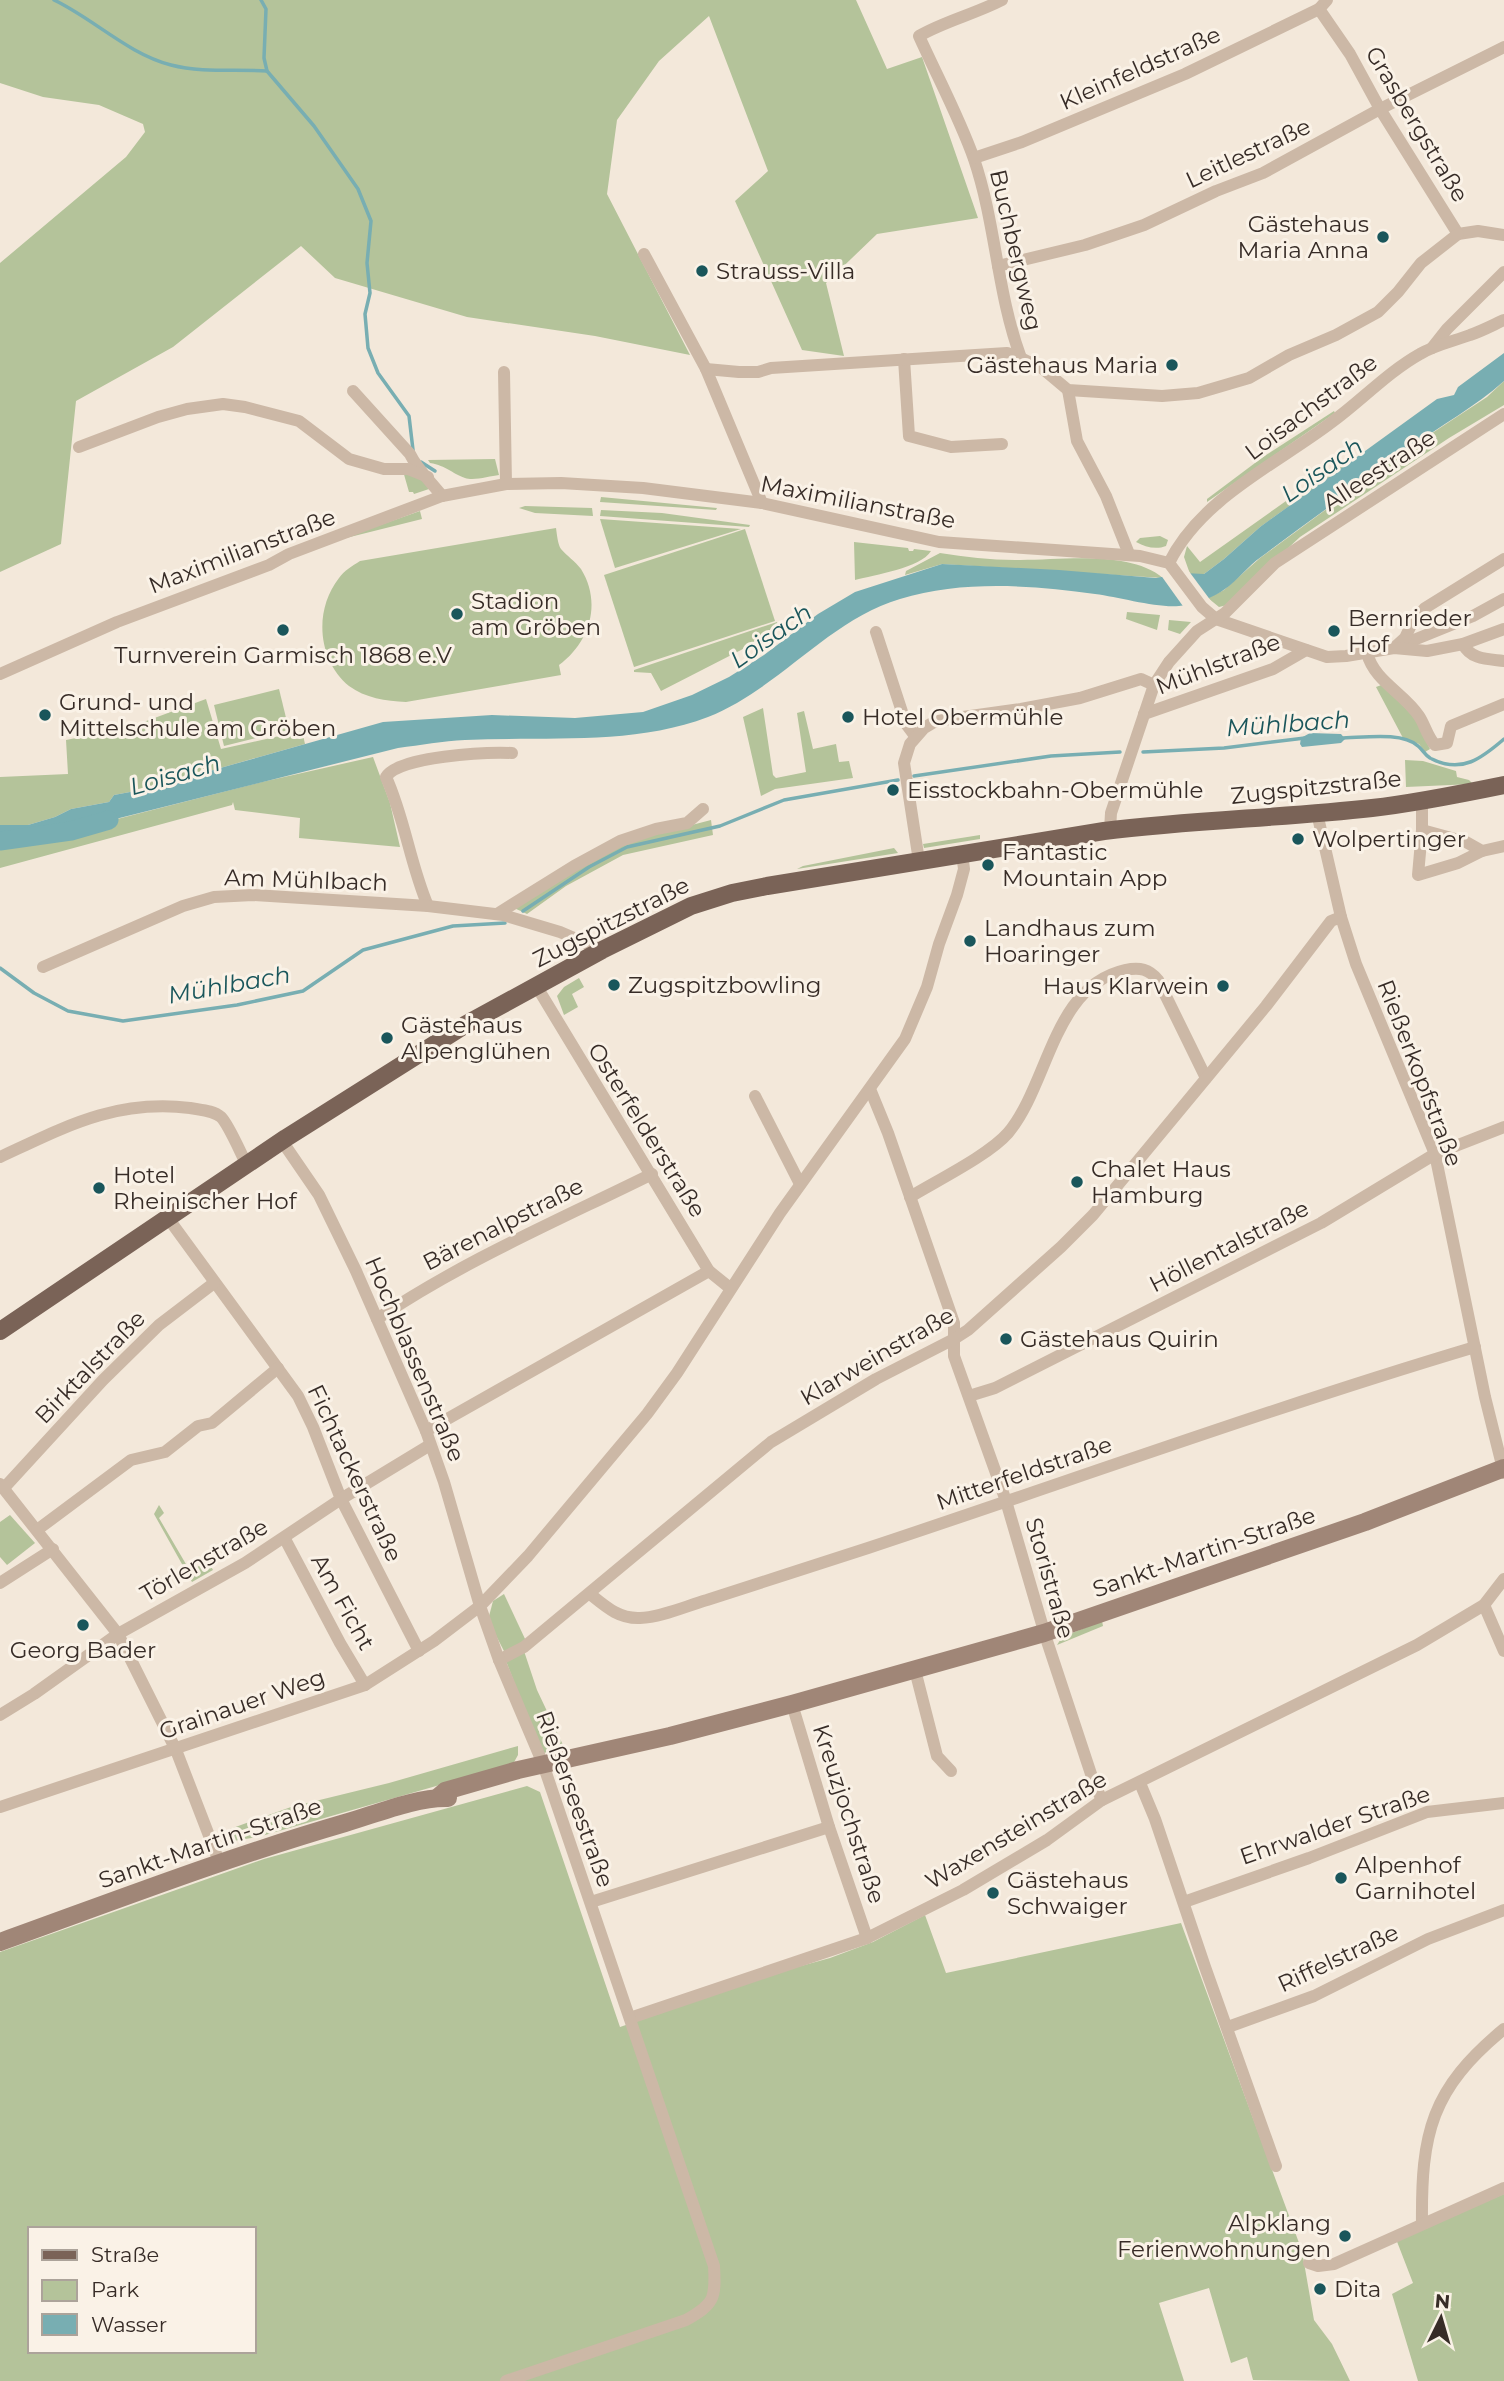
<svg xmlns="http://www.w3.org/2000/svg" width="1504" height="2381" viewBox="0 0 1504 2381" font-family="Montserrat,sans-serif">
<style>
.green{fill:#b4c39a;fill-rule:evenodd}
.water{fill:#78aeb2}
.pier{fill:#f3e8da}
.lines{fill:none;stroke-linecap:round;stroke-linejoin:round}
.stream{stroke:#78aeb2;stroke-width:3.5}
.river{stroke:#78aeb2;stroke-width:19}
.minor{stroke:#ccb8a6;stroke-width:12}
.secondary{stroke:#a08677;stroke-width:18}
.primary{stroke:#7a6357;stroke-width:18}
.poi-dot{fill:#1a565b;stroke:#faf2e7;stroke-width:2.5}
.labels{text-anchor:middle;stroke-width:6;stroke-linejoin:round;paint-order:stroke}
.street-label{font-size:23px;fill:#372c27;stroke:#faf2e7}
.poi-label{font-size:23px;fill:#372c27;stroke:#faf2e7;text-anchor:start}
.water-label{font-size:24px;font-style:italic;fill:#1a565b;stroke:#faf2e7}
</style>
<rect width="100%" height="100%" fill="#f3e8da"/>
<g class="green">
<polygon points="0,0 856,0 887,69 922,57 978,218 877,234 826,283 844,356 802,350 735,201 768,171 709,16 659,61 617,120 607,194 690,355 595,336 467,317 335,278 301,246 173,347 76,401 61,544 0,572 0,263 126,157 145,132 143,124 99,105 43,97 0,83"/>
<polygon points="1504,381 1504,405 1449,438 1300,537 1227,605 1219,607 1208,598 1224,590 1260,558 1411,447 1487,397"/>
<polygon points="1334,411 1335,413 1207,502 1207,499 1263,457"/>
<path d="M495 459 499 475C490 476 474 481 465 478 451 473 447 466 430 463L428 460Z"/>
<polygon points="1341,462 1345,466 1260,527 1224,559 1204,574 1190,574 1184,557 1187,546 1200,562"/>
<polygon points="403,471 417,473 429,489 414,494 413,492 409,492"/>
<polygon points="601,497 717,508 716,510 600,502"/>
<polygon points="525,506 592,508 593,516 535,513 519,508"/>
<polygon points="601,510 662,513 750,525 749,527 600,516"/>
<polygon points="420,511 422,519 346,538 346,537"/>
<polygon points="600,519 741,529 615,568"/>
<path d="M556 528C557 535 558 545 561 549 567 556 575 561 581 569 602 603 590 642 559 665L561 675 406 702C386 701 365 698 349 686 317 659 314 610 339 578 344 571 352 566 360 561Z"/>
<polygon points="745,529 775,621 634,667 604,575"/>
<path d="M1160 536 1168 540 1166 546C1156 550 1145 547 1136 542L1140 538Z"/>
<path d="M854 542 908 548 909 551H913L914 549 931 551C921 568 874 575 855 580Z"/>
<path d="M940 553C965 557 990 560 1015 560 1059 561 1127 549 1163 578L942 564 905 575 906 571Z"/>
<polygon points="1127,612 1160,615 1157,630 1126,619"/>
<polygon points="1169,620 1191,622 1180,634 1168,630"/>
<polygon points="777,622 778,625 743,649 661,691 651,673 634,672 634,670"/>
<polygon points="1384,684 1413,714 1430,749 1425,752 1419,744 1403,738 1376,687"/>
<polygon points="279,689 289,730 224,746 214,705"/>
<polygon points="206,699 221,749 302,731 305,744 146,789 114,795 109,802 71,809 55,817 28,825 0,825 0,777 68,774 66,740 130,727"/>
<polygon points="763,708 773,775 776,778 806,772 797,713 804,711 813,749 836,744 839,762 849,761 853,778 775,789 761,796 743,717"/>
<polygon points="373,757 390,803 400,847 299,838 300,818 235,810 233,802 232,805 0,868 0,849 262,782"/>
<polygon points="1405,760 1423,761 1456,771 1457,777 1469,780 1473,784 1406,787"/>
<polygon points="711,820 713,835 623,855 566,886 527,914 512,907 623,843"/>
<polygon points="980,835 980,839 924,848 923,844"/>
<polygon points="894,848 898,853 797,869 803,866"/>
<polygon points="579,978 584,987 572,994 578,1007 564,1015 557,996 564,987"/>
<polygon points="159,1505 164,1513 159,1518 190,1571 208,1561 213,1570 192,1582 154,1514"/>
<polygon points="10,1515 35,1543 7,1565 0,1557 0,1522"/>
<polygon points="504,1594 526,1641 505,1653 488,1620 493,1601"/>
<polygon points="1102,1621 1103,1626 1057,1645 1062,1637"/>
<polygon points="524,1651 537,1690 563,1745 542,1754 506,1661"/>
<polygon points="518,1746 518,1755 513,1764 258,1837 233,1841 222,1834 230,1829 291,1807 389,1783"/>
<path d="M527 1786 540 1792 620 2027 790 1969 830 1958 873 1942 925 1915 946 1973 1181 1923 1302 2251 1314 2320 1332 2344 1350 2381 1253 2380 1247 2357 1231 2363 1209 2288 1159 2303 1184 2381H0V1952L264 1859ZM30 2229H254V2351H30Z"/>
<polygon points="1504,2194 1504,2381 1418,2381 1392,2294 1413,2283 1396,2239"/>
</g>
<g class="water">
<path d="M1504 353V381C1475 407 1441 425 1410 448 1360 485 1310 520 1261 557 1248 566 1238 580 1225 589 1213 598 1194 605 1179 606 1156 608 1119 597 1095 594 1031 585 962 580 900 599 827 621 779 689 708 717 632 746 545 736 465 740 443 741 421 745 398 748L0 848V825H28L55 817 71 809 109 802 114 795 146 789 383 722 492 715 575 718 643 712 692 695 729 677 764 655 818 614 855 592 942 564 1059 570 1156 578 1184 573 1204 574 1224 559 1260 527 1437 399 1454 395 1458 387Z"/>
<polygon points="1310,733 1341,734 1345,739 1341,743 1302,747 1300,744 1301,738"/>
</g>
<polygon class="pier" points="1184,570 1188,570 1211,601 1185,609 1160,574"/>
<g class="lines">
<g class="stream">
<path d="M54 0C94 19 128 54 171 65 202 73 235 69 267 71"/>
<polyline points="261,0 266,9 264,58 267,71 314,126 358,189 371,221 367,263 370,293 365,314 368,348 378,373 409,416 413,450"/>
<polyline points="421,462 435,471"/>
<path d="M1340 738C1361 738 1402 731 1418 746 1423 750 1424 754 1430 758"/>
<polyline points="1143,752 1224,748 1305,738"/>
<path d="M1432 759C1462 774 1482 758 1504 739"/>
<polyline points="914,776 1051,756 1120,752"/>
<polyline points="523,911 589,867 627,847 720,826 784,800 898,780"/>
<polyline points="0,968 34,993 68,1011 123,1021 237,1005 303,991 363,950 453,926 505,923"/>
</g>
<polyline class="river" points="0,841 71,831 109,820"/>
<g class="minor">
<path d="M1002 0C975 14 945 21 919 36 937 76 960 119 974 159 996 224 997 294 1021 358"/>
<polyline points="1327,0 1319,9 1350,54 1380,109 1458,234 1478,231 1504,235"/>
<polyline points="974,158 1022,142 1185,74 1319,9"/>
<polyline points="644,254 706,369 762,503"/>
<polyline points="998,266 1085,245 1144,225 1216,191 1263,173 1380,109 1504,47"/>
<polyline points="1432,348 1447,329 1504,272"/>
<polyline points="904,359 909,436 951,447 1002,444"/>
<polyline points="706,369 739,372 758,372 771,368 1007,353 1021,358 1043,369 1068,390 1162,396 1198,393 1249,378 1289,355 1336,335 1378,312 1398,292 1421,263 1458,234"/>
<polyline points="504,372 506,484"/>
<polyline points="1068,390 1077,441 1106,496 1129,554"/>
<path d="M353 391 410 454C417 469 431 482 442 496"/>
<polyline points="79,447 158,417 187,409 223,404 245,407 299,421 349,459 384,469 408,469 428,477"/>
<path d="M1169 563C1201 498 1277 464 1332 422 1362 400 1388 372 1420 354 1435 345 1454 341 1470 335 1482 331 1493 325 1504 320"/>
<polyline points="876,632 906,724 915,736"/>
<path d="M1463 644C1471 660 1488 659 1504 661"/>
<polyline points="1399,646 1473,616 1504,599"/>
<polyline points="1394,648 1405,638 1412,623 1425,608 1504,559"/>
<path d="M1367 653C1374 681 1404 693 1419 716 1425 725 1427 736 1435 745L1447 743 1451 726 1504 704"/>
<polyline points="0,674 117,622 269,565 289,554 442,496 506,484 561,483 643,488 762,503 939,542 1140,556 1169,563 1202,607 1216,619 1327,657 1346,656 1394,648 1427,651 1463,644 1504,629"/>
<polyline points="1144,714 1273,669 1306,650"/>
<polyline points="1422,801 1422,830 1466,842 1482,851 1504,846"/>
<polyline points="1317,813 1341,917 1356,964 1435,1154 1485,1397 1504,1473"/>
<polyline points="1110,830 1111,813 1154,685 1169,662 1197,631 1225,613 1275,563 1504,414"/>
<polyline points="1422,830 1418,875 1458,863 1482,851"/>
<polyline points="919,861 904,763 910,744 924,728 934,722 949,719 1021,709 1080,698 1141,679 1154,685"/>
<path d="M428 906C410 864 405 819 386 777 398 756 487 752 512 753"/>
<polyline points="497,914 574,866 620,841 656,829 687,823 703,809"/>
<polyline points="43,967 183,906 214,897 253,895 428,906 503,915 560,932 602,950"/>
<polyline points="537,987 709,1271 730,1288"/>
<polyline points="870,1089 888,1133 954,1323 954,1356 1006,1501 1046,1638 1094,1783 1102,1800"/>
<polyline points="755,1096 800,1184"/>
<path d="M0 1157C65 1127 115 1099 190 1108 200 1110 213 1110 221 1117 229 1125 241 1154 247 1165"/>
<path d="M910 1197C936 1181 989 1155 1008 1133 1049 1084 1053 986 1125 970 1140 967 1149 969 1158 980L1206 1078"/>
<polyline points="168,1218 298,1396 313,1427 341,1499 419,1651"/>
<path d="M377 1319C463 1261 559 1220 652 1174"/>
<polyline points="969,1396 995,1388 1321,1223 1435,1154 1504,1127"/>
<polyline points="426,1431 709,1271"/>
<polyline points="0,1484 118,1634 176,1750 220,1864"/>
<polyline points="4,1488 103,1380 159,1325 214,1283"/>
<polyline points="37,1530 131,1460 165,1452 198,1426 212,1423 278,1368"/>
<polyline points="285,1539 340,1643 365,1685"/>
<polyline points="0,1583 53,1549"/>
<path d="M590 1594C606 1607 619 1619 640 1618 662 1617 686 1606 707 1600 761 1583 814 1565 868 1548 1070 1481 1271 1408 1475 1347"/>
<polyline points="1484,1605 1504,1651"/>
<polyline points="499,1660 524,1647 771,1442 876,1379 954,1339 968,1330 1061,1247 1093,1215 1266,1006 1331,921 1341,917"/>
<polyline points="915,1670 937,1756 951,1771"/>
<polyline points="792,1704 829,1827 867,1938"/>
<polyline points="0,1715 34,1694 118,1634 245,1563 341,1499 430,1445"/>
<polyline points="1140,1783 1155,1819 1205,1967 1276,2166"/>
<polyline points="0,1807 365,1685 434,1641 480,1606 444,1482 426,1431 356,1271 319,1195 282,1141"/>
<polyline points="591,1902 829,1827"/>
<polyline points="1184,1902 1309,1858 1427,1812 1504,1803"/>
<polyline points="630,2018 867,1938 963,1890 1047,1840 1102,1800 1417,1645 1484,1605 1504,1579"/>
<polyline points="1228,2027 1314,1996 1428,1939 1504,1910"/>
<path d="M1422 2224C1421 2133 1431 2089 1504 2029"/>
<polyline points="1309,2263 1318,2266 1334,2264 1504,2188"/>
<path d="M506 2381 686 2320C714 2304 716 2299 714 2266L543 1764 499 1660 480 1606 528 1556 647 1414 677 1373 780 1213 905 1039 927 987 939 944 957 895 964 869 962 854"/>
</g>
<g class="secondary">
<polyline points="438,1797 445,1791 518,1770 670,1736 792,1704 1044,1633 1365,1522 1504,1468"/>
<path d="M0 1942C114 1901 228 1857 345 1823 376 1814 416 1797 448 1798"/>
</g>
<path class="primary" d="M0 1331 286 1138 465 1025 602 950 691 906 732 893 767 886 1104 831C1193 820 1282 818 1372 808 1416 803 1460 794 1504 785"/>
</g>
<g class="poi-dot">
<circle cx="1383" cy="237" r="7"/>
<circle cx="702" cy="271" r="7"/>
<circle cx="1172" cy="365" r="7"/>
<circle cx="457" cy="614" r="7"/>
<circle cx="283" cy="630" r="7"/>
<circle cx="1334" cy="631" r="7"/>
<circle cx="45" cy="715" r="7"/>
<circle cx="848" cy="717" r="7"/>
<circle cx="893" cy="790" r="7"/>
<circle cx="1298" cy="839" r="7"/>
<circle cx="988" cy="865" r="7"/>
<circle cx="970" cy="941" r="7"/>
<circle cx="614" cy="985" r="7"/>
<circle cx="1223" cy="986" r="7"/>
<circle cx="387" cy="1038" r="7"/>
<circle cx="1077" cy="1182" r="7"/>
<circle cx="99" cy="1188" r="7"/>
<circle cx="1006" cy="1339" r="7"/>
<circle cx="83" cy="1625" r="7"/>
<circle cx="1341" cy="1878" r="7"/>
<circle cx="993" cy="1893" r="7"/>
<circle cx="1345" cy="2236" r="7"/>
<circle cx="1320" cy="2289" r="7"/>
</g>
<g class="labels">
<g class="street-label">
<text transform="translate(1140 68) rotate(-24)" y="8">Kleinfeldstraße</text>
<text transform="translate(1417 124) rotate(59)" y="8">Grasbergstraße</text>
<text transform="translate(1248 153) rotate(-25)" y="8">Leitlestraße</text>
<text transform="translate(1016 250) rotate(77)" y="8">Buchbergweg</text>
<text transform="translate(1311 407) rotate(-37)" y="8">Loisachstraße</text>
<text transform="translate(1379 470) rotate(-33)" y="8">Alleestraße</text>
<text transform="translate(858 502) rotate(11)" y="8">Maximilianstraße</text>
<text transform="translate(242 551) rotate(-21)" y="8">Maximilianstraße</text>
<text transform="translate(1218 664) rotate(-21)" y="8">Mühlstraße</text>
<text transform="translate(1316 787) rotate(-6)" y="8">Zugspitzstraße</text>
<text transform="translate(306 880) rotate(2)" y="8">Am Mühlbach</text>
<text transform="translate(611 922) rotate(-27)" y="8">Zugspitzstraße</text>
<text transform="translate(1420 1073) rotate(69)" y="8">Rießerkopfstraße</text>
<text transform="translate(647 1130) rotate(58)" y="8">Osterfelderstraße</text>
<text transform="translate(503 1224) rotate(-27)" y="8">Bärenalpstraße</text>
<text transform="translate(1229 1246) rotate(-27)" y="8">Höllentalstraße</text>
<text transform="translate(877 1356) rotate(-30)" y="8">Klarweinstraße</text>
<text transform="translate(415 1359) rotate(67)" y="8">Hochblassenstraße</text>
<text transform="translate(90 1367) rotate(-46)" y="8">Birktalstraße</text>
<text transform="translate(355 1473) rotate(65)" y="8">Fichtackerstraße</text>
<text transform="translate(1024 1473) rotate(-19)" y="8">Mitterfeldstraße</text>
<text transform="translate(1204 1552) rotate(-19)" y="8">Sankt-Martin-Straße</text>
<text transform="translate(204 1560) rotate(-30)" y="8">Törlenstraße</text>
<text transform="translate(1050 1578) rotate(74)" y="8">Storistraße</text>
<text transform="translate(343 1602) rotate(61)" y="8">Am Ficht</text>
<text transform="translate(242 1704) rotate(-19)" y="8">Grainauer Weg</text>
<text transform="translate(575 1799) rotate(70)" y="8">Rießerseestraße</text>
<text transform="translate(849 1814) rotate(72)" y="8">Kreuzjochstraße</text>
<text transform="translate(1335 1825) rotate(-19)" y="8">Ehrwalder Straße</text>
<text transform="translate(1016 1830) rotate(-31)" y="8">Waxensteinstraße</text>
<text transform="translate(210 1843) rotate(-19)" y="8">Sankt-Martin-Straße</text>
<text transform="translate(1338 1958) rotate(-25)" y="8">Riffelstraße</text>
</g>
<g class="poi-label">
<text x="1369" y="232" text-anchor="end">Gästehaus<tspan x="1369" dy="26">Maria Anna</tspan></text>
<text x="716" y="279">Strauss-Villa</text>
<text x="1158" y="373" text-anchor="end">Gästehaus Maria</text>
<text x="471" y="609">Stadion<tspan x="471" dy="26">am Gröben</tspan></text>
<text x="1348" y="626">Bernrieder<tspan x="1348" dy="26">Hof</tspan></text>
<text x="283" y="663" text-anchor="middle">Turnverein Garmisch 1868 e.V</text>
<text x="59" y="710">Grund- und<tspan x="59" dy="26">Mittelschule am Gröben</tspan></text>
<text x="862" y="725">Hotel Obermühle</text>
<text x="907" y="798">Eisstockbahn-Obermühle</text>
<text x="1312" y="847">Wolpertinger</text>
<text x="1002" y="860">Fantastic<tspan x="1002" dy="26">Mountain App</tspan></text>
<text x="984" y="936">Landhaus zum<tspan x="984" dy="26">Hoaringer</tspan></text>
<text x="628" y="993">Zugspitzbowling</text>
<text x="1209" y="994" text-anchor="end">Haus Klarwein</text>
<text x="401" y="1033">Gästehaus<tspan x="401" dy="26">Alpenglühen</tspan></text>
<text x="1091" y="1177">Chalet Haus<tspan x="1091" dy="26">Hamburg</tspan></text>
<text x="113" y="1183">Hotel<tspan x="113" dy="26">Rheinischer Hof</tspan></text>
<text x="1020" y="1347">Gästehaus Quirin</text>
<text x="83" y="1658" text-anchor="middle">Georg Bader</text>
<text x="1355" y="1873">Alpenhof<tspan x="1355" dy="26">Garnihotel</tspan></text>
<text x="1007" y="1888">Gästehaus<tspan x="1007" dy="26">Schwaiger</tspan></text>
<text x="1331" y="2231" text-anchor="end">Alpklang<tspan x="1331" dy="26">Ferienwohnungen</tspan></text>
<text x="1334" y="2297">Dita</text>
</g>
<g class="water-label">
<text transform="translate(1322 470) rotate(-35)" y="8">Loisach</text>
<text transform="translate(771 636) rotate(-35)" y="8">Loisach</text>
<text transform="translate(1288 724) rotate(-4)" y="8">Mühlbach</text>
<text transform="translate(175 775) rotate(-16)" y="8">Loisach</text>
<text transform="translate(229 985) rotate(-10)" y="8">Mühlbach</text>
</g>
</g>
<rect x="28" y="2227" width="228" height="126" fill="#faf2e7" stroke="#aca39a" stroke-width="2"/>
<rect x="42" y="2250" width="35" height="10" fill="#7a6357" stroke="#aca39a" stroke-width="2"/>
<text x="91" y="2262" font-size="21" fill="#372c27">Straße</text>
<rect x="42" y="2280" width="35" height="21" fill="#b4c39a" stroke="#aca39a" stroke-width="2"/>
<text x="91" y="2297" font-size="21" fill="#372c27">Park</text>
<rect x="42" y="2314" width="35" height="21" fill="#78aeb2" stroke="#aca39a" stroke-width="2"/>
<text x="91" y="2332" font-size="21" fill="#372c27">Wasser</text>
<g transform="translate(1441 2318) rotate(5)" stroke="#faf2e7" stroke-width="5" paint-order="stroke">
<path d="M0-5L12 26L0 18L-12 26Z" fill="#372c27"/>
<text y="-10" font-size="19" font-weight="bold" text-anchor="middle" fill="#372c27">N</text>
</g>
</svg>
